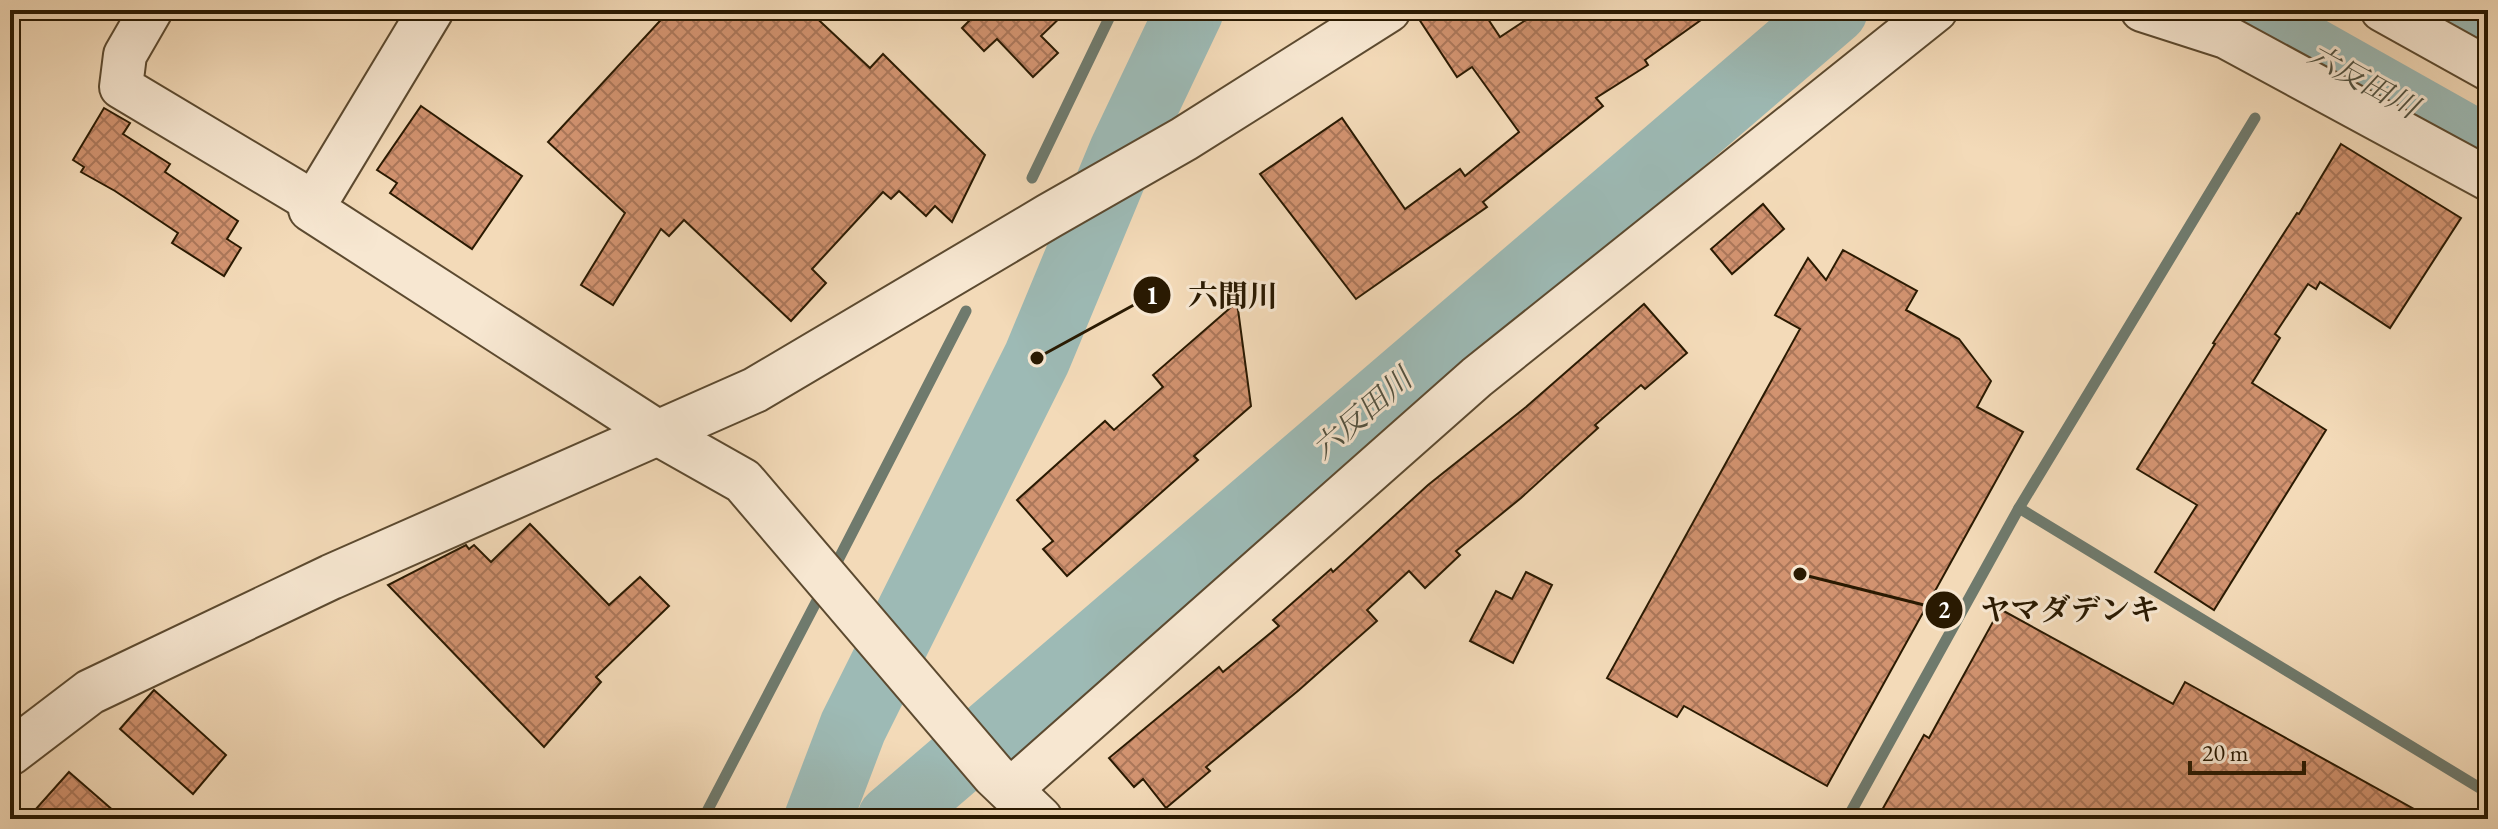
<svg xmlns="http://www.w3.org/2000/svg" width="2498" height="829" viewBox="0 0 2498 829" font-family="'EB Garamond','Noto Serif JP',serif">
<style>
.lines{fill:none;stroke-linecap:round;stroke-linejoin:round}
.stream{stroke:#6f7a6d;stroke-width:11}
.river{stroke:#9dbab5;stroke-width:68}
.building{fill:url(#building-cross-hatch);stroke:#2a1a02;stroke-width:2}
.minor-casing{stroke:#5c4a30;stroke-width:46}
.tertiary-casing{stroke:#5c4a30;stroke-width:48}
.minor{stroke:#f7e7d1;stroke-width:42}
.tertiary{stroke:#f7e7d1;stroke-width:44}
.labels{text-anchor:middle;stroke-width:6;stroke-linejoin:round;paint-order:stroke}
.water-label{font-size:30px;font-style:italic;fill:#525241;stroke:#f7e7d1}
.leader{fill:none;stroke:#2a1a02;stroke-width:3}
.callout-dot{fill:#2a1a02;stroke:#f7e7d1;stroke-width:3}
.mark-label{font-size:24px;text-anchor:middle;font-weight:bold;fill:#fff}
.callout-label{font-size:30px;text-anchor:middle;font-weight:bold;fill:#2a1a02;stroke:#f7e7d1;stroke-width:6;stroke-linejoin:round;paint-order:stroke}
</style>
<defs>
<pattern id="building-cross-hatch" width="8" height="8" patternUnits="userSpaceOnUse" patternTransform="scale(2)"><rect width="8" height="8" fill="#d29370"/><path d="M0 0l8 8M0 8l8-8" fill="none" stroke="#ab775a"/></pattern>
</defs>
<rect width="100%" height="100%" fill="#f3dab8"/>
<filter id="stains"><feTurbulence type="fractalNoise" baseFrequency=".0025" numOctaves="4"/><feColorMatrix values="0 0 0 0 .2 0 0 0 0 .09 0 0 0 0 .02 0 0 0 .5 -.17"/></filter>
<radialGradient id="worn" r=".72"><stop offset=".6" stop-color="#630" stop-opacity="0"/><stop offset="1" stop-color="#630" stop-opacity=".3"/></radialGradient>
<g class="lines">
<g class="stream">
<polyline points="1032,178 1113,10"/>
<polyline points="2019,508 2255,118"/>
<polyline points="833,570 966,311"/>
<polyline points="703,819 823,589"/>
<polyline points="1847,819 2019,508 2488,793"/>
</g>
<g class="river">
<polyline points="2238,10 2488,151"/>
<polyline points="2481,10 2488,13"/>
<polyline points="818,819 853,727 1037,358 1123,151 1190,10"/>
<polyline points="891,819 1834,10"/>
</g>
</g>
<g class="building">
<polygon points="670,10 808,10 870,68 883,54 985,155 952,222 935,206 926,216 899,191 891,199 883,192 812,269 826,283 791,321 684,220 669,236 661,229 613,305 581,285 625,213 548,142"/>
<polygon points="970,10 1068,10 1041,36 1058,53 1033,77 997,39 984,51 962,28 975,15"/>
<polygon points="1413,10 1482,10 1500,37 1541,10 1715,10 1645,60 1648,65 1596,98 1603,106 1483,202 1487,207 1356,299 1260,174 1342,118 1405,209 1460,169 1465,176 1519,132 1472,67 1457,77"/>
<polygon points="421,106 522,176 472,249 390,193 397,183 377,170"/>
<polygon points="104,108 130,123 123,134 170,164 165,172 238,221 227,239 241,248 224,276 172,243 178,233 115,191 81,172 84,167 73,160"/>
<polygon points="2341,144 2461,218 2390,328 2320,282 2316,289 2308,284 2275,334 2280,338 2252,383 2326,430 2214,610 2155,572 2197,505 2137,469 2215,344 2213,343 2297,213 2299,214"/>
<polygon points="1763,204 1784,229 1732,274 1711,249"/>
<polygon points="1843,250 1917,291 1906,310 1959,339 1991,381 1977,407 2023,432 1827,786 1684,706 1677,717 1607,678 1800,329 1775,315 1808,258 1826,280"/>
<polygon points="1237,302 1251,406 1194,456 1198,460 1067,576 1043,549 1053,541 1017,500 1105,421 1114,430 1163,387 1153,375"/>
<polygon points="1644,304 1687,353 1645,389 1641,385 1595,425 1598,428 1521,498 1456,551 1460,555 1425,588 1409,571 1367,610 1377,621 1299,690 1206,767 1210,771 1166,808 1143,779 1134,787 1109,758 1219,667 1223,672 1279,626 1273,620 1331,569 1333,572 1428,485 1526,407"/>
<polygon points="530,524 609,605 640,577 669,606 596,677 601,682 544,747 388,585 466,545 469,549 474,545 491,562"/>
<polygon points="1526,572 1552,585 1513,663 1470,641 1496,591 1512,599"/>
<polygon points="2000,609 2173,704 2185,682 2432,819 1877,819 1924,735 1929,738"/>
<polygon points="154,690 226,755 193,794 120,729"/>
<polygon points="69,772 123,819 27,819"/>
</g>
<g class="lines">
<defs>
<g id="minor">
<polyline points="151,10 125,55 121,87 315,203"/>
<polyline points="2142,10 2226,37 2488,179"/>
<polyline points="2382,10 2488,69"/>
<polyline points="1010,790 1477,377 1936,10"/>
</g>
<g id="tertiary">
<polyline points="431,10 311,209 658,433 743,481 994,775 1040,819"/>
<polyline points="10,753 90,692 331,577 755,390 1049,216 1184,139 1388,10"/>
</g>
</defs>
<use href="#minor" class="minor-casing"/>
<use href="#tertiary" class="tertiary-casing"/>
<use href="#minor" class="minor"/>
<use href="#tertiary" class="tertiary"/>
</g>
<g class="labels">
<g class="water-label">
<text transform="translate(2363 81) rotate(29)" y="10">六反田川</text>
<text transform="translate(1362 414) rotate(-41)" y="10">六反田川</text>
</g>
</g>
<path class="leader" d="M1037 358L1152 295M1800 574L1944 610"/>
<g class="callout-dot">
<circle cx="1037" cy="358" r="8"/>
<circle cx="1800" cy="574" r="8"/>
<circle cx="1152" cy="295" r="20"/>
<circle cx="1944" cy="610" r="20"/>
</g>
<g class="mark-label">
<text x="1152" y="304">1</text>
<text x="1944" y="618">2</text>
</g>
<g class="callout-label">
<text x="1233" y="306">六間川</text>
<text x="2070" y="620">ヤマダデンキ</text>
</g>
<rect width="2498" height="829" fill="none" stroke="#f3dab8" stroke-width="40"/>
<rect x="12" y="12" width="2474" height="805" fill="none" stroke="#2a1a02" stroke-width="4"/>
<rect x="20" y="20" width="2458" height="789" fill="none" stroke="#2a1a02" stroke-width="2"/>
<path d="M2190 761v12h114v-12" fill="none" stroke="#2a1a02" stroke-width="4"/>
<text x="2202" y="761" font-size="24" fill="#2a1a02" stroke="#f7e7d1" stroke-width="6" paint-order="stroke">20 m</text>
<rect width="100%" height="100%" filter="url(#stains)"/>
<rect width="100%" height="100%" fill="url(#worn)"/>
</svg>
